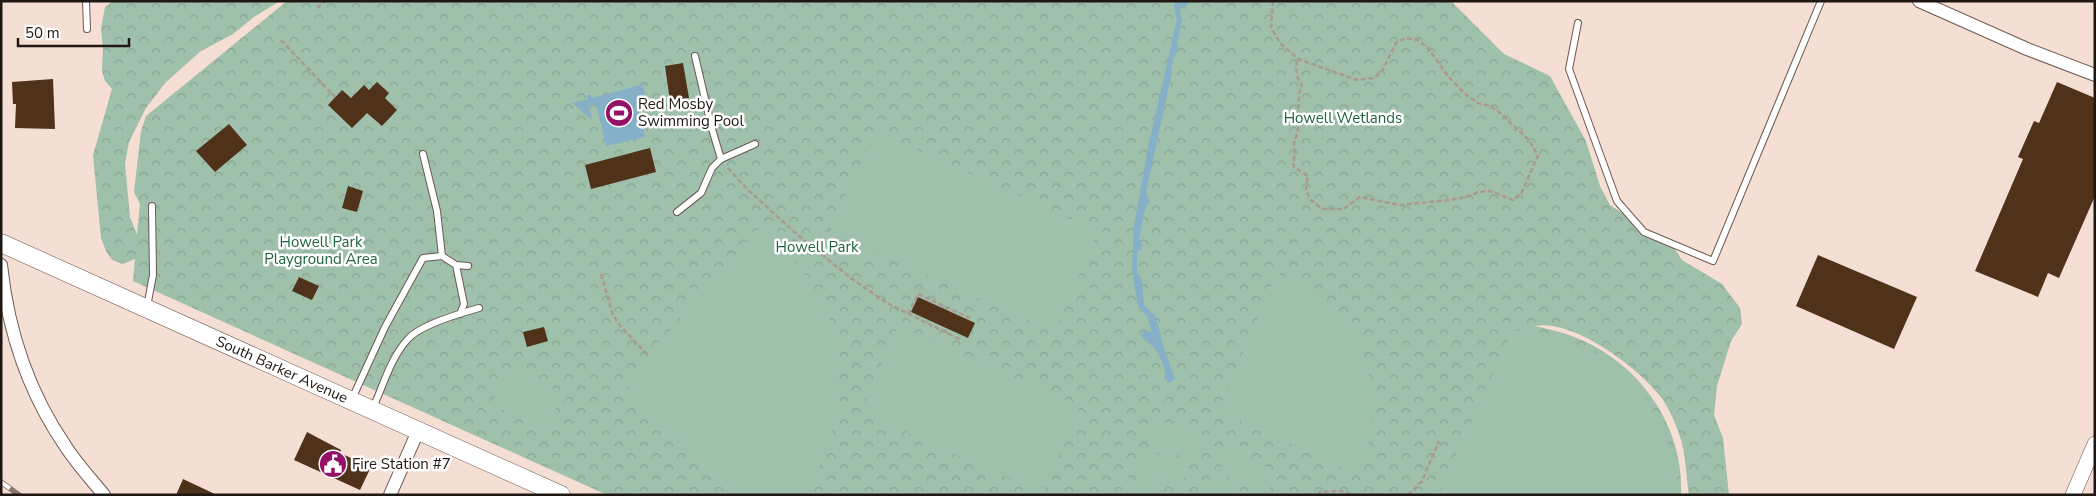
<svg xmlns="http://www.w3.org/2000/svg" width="2096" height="496" viewBox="0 0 2096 496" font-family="'Nunito Sans',sans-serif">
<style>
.forest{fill:url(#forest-crowns)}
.garden{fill:#9fc0ab}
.water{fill:#86b0c7}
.building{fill:#4f3219}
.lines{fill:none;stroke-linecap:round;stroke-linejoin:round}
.service-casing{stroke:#6c594f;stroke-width:8}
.minor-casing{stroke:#6c594f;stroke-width:14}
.tertiary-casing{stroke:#6c594f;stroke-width:16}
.secondary-casing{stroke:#6c594f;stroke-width:19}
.path{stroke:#ab9991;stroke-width:2.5;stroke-dasharray:5 2.5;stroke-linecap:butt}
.service{stroke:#fff;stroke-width:6}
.minor{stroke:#fff;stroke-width:12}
.tertiary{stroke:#fff;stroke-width:15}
.secondary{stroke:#fff;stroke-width:18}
.rail-casing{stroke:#86776f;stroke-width:5.5}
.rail{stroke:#fff;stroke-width:4;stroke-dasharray:11;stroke-linecap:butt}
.labels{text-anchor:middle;stroke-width:5;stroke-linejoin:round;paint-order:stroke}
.poi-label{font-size:15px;fill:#1f1713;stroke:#fff;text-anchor:start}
.park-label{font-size:15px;fill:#206342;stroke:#fff}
.street-label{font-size:15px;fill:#1f1713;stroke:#fff}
</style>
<defs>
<pattern id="forest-crowns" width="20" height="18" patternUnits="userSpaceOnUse" patternTransform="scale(1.25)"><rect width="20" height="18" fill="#9fc0ab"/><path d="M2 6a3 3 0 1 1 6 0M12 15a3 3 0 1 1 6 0" fill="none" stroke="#88a492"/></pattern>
</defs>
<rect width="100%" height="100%" fill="#f5ded3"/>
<path class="forest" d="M113 1H280L254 17 233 34 201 51 166 82 146 108 129 142 125 164 130 217 137 235 140 204 134 192 141 131 146 116 287 1H1451L1504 54 1550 76 1586 141 1600 186 1610 205 1672 245 1682 260 1722 284 1740 308 1742 324 1731 341 1717 386 1714 415 1723 438 1729 495H1689C1686 477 1686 451 1679 434 1675 422 1668 406 1660 396 1638 367 1572 318 1534 326 1554 330 1574 335 1592 345 1647 374 1684 432 1681 495H607L133 281 135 259 123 264 112 260 106 251 101 238 93 155 112 89 105 81 102 71 103 48 101 29 105 7Z"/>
<g class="garden">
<polygon points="875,131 1098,231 1054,331 829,233"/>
<polygon points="760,228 802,269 830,321 839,362 835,423 815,479 803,495 742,495 628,391 629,377"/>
<path d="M1277 273C1300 283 1321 294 1339 311 1367 337 1378 398 1371 434 1369 447 1362 461 1357 474L1227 415 1222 402Z"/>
<polygon points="898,326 1080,406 1042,493 861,411"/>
<polygon points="1524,329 1556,336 1605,357 1645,395 1674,456 1675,495 1438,495 1512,332"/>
<polygon points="507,368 563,393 546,429 491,404"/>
<polygon points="1154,418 1202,439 1192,461 1144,440"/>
<polygon points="1141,447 1189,468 1179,491 1131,470"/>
<polygon points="1228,450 1277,471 1267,494 1218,472"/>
<polygon points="1128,477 1168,495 1120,495"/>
<polygon points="1215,480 1250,495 1208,495"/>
</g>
<g class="water">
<path d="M1177 1H1193L1180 9 1182 20 1177 44 1179 47C1176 56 1168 61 1172 72L1146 193 1150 202 1146 205 1139 239 1142 244 1141 249 1137 251V273L1142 279 1144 305 1156 317 1164 348 1175 379 1169 383 1166 381C1166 369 1160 352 1150 344 1146 341 1144 340 1141 336L1144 330 1152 332 1147 316 1138 307 1132 271 1134 226 1148 147 1177 20 1174 5Z"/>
<polygon points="648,83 643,86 647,101 637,103 645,137 606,146 596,104 589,106 592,120 572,103 588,99 587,95 591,95 592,98"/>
</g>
<g class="building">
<polygon points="683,63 689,98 670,101 665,66"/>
<polygon points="53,79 55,129 15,128 16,104 13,104 12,82"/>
<polygon points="377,82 389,93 385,98 397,110 382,126 367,113 352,128 328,105 342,90 351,98 364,85 369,90"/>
<polygon points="2057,82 2095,98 2095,196 2059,278 2048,273 2038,297 1975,271 2023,159 2018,157 2034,121 2039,123"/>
<polygon points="229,124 247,145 215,172 196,151"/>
<polygon points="650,148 656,172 591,189 585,165"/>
<polygon points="348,186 363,191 357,212 342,208"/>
<polygon points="1818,255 1917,297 1894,349 1796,306"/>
<polygon points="299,277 319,286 312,300 292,291"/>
<polygon points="918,297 975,323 968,338 911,312"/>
<polygon points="544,327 548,341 527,347 523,332"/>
<polygon points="307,432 341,450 340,453 371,467 360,490 294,460"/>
<polygon points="183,479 217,495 176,495"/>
</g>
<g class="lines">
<defs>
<g id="service">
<polyline points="86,1 87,29"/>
<polyline points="1578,23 1569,69 1617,201 1644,232 1713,261 1821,1"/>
<polyline points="695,56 712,129 721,159"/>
<polyline points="423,154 437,211 442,256"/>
<polyline points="677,212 701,193 712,168 721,159 755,144"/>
<polyline points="456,265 464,304 460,314"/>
<polyline points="147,307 153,275 152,206"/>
<polyline points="352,399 385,327 423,258 442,256 456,265 468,266"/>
<path d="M373 408C383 386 391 357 408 339 420 325 461 313 479 308"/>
</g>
<g id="minor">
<polyline points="1919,1 2027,49 2095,75"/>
<path d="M1 265C8 331 28 392 66 447 77 464 91 479 104 495"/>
<polyline points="390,495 418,431"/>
</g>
<polyline id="tertiary" points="2073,495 2095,444"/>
<g id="secondary">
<path id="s1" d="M1 243 561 495"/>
</g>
</defs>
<use href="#service" class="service-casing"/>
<use href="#minor" class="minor-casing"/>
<use href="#tertiary" class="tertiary-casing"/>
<use href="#secondary" class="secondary-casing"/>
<g class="path">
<path d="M1273 1 1271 27 1280 43 1298 59 1357 80 1373 78 1381 73 1396 43 1406 38 1418 40 1428 48 1448 76 1465 94 1478 103 1490 106 1499 112 1529 140 1538 156 1521 194 1513 200 1490 191 1478 192 1470 196 1450 200 1399 205 1360 197 1344 209H1322L1310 199 1306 190 1308 176 1294 167 1293 163 1295 154 1294 143 1298 130 1299 93 1302 85C1296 78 1295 67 1298 59"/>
<polyline points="317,8 325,1"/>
<polyline points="281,40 335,97"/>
<polyline points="728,168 747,189 799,236 852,279 887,303 961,340"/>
<polyline points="601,274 613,315 621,327 648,355"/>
<polyline points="908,314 918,294 970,318"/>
<polyline points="1318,495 1320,492 1342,491 1353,495"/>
<polyline points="1408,495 1422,481 1439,441"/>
</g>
<use href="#service" class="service"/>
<use href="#minor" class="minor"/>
<use href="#tertiary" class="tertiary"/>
<use href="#secondary" class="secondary"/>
<defs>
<polyline id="rail" points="1,482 19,495"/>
</defs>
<use href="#rail" class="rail-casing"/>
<use href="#rail" class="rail"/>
</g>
<defs>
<symbol id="stadium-disc" viewBox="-11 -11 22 22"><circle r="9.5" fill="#951168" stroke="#fff"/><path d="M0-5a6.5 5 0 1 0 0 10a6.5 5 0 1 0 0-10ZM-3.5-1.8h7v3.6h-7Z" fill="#fff"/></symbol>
<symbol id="civic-disc" viewBox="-11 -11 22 22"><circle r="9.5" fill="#951168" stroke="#fff"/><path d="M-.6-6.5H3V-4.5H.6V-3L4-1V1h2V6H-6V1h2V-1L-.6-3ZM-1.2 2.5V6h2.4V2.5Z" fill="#fff"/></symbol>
</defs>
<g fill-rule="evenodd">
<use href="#stadium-disc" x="603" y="97" width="32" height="32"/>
<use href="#civic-disc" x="317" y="448" width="32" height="32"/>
</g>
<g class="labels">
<g class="poi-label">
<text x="638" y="109">Red Mosby<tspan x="638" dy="17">Swimming Pool</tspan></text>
<text x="352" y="469">Fire Station #7</text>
</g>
<g class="park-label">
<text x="1343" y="123">Howell Wetlands</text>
<text x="321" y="247">Howell Park<tspan x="321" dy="17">Playground Area</tspan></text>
<text x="817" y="252">Howell Park</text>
</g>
<g class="street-label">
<text dy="5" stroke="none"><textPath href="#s1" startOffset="308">South Barker Avenue</textPath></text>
</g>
</g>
<rect width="2096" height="496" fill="none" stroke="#1f1713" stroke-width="5"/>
<path d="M18 38v8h111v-8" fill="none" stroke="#1f1713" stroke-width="2.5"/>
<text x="25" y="38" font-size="15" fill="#1f1713" stroke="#ffffff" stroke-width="4" paint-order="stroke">50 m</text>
</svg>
